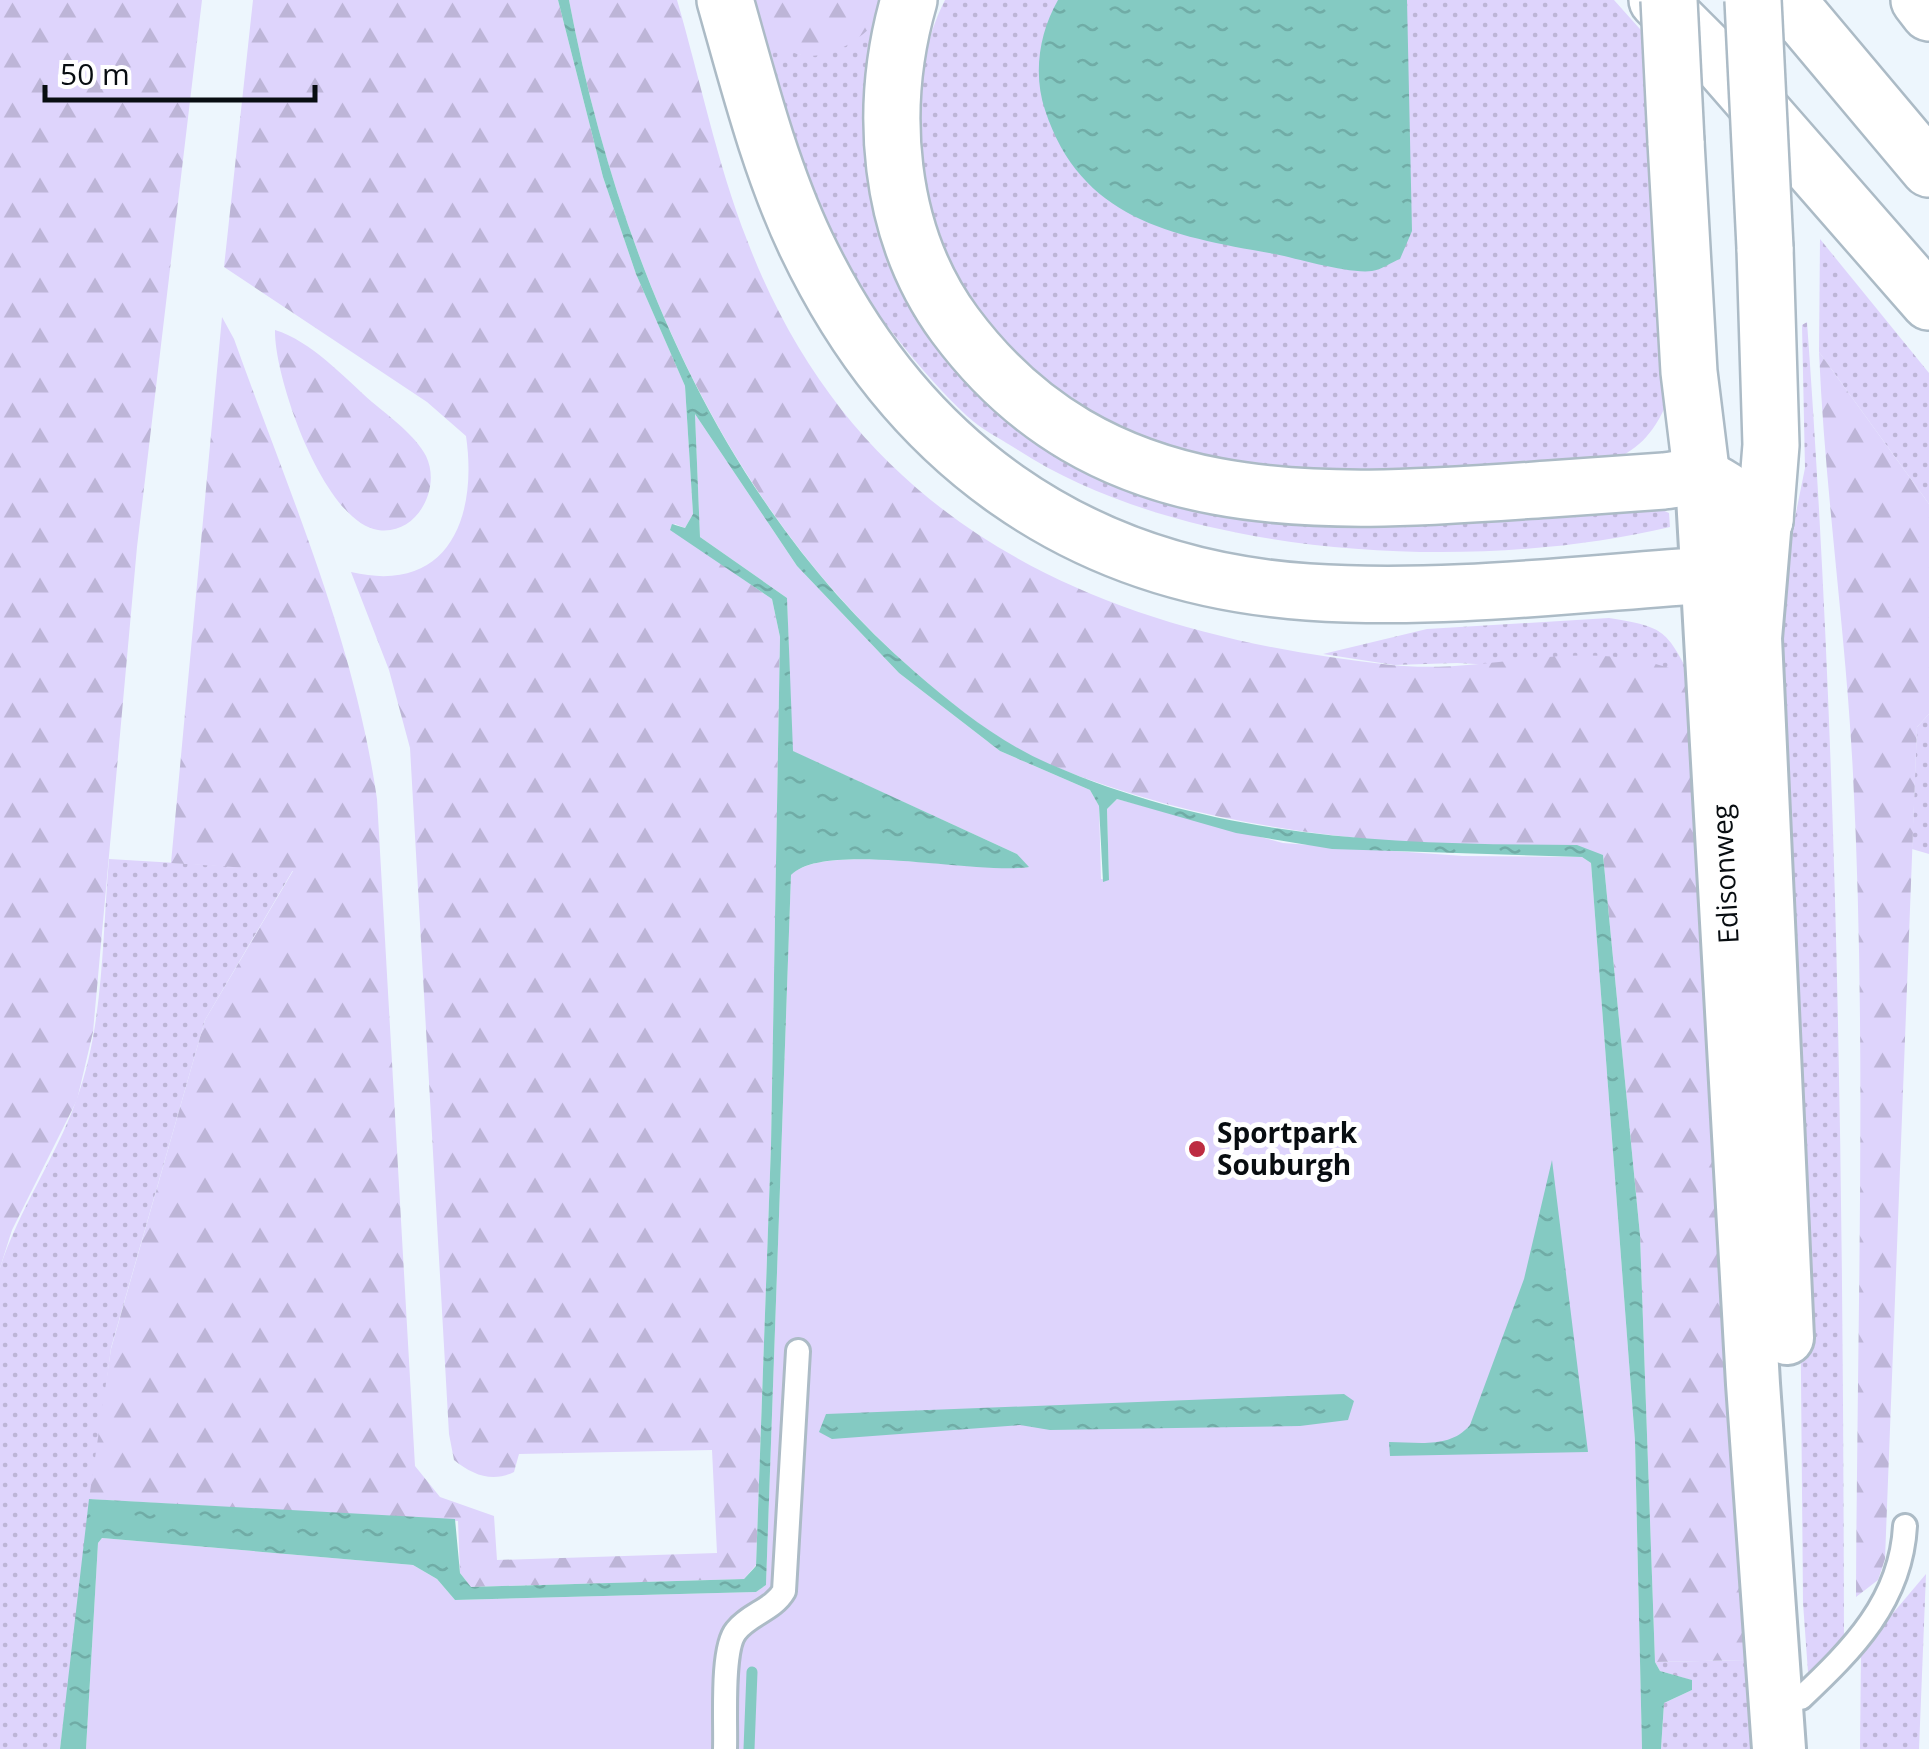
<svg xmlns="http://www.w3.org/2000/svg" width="1929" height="1749" viewBox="0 0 1929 1749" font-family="'Open Sans',sans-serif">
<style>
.grass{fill:url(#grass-dots)}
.forest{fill:url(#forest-firs)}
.pitch{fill:#ded4fc}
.water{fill:url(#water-ripples)}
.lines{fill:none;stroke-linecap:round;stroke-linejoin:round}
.stream{stroke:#84cac2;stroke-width:11}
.service-casing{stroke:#acbbc6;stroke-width:28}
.tertiary-casing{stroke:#acbbc6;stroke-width:58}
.secondary-casing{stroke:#acbbc6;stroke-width:60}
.primary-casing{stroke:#acbbc6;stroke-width:60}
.motorway-casing{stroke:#acbbc6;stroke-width:60}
.service{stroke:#fff;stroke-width:22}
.tertiary{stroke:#fff;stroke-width:52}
.secondary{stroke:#fff;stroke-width:55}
.primary{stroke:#fff;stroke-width:55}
.motorway{stroke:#fff;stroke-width:55}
.secondary-bridge-casing{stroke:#acbbc6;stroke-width:60;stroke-linecap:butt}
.primary-bridge-casing{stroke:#acbbc6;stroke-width:60;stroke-linecap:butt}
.secondary-bridge{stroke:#fff;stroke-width:55}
.primary-bridge{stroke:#fff;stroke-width:55}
.poi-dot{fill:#bd2c41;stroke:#fff;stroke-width:4}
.labels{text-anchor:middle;stroke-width:10;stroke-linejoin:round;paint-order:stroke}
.street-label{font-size:28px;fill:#080d11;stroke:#fff}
.poi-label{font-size:28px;font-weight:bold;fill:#080d11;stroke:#fff;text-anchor:start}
</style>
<defs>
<pattern id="grass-dots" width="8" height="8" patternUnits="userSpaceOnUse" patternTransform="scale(2.5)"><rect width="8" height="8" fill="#ded4fc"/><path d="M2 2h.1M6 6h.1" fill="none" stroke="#bdb5d7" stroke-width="1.8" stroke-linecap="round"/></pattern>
<pattern id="forest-firs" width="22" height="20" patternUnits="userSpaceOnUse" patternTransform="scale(2.5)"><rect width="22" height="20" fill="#ded4fc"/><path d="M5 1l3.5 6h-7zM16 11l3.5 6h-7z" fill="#bdb5d7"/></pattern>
<pattern id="water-ripples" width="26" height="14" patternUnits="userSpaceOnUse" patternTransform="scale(2.5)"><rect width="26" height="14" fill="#84cac2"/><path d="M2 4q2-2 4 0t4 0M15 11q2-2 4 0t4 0" fill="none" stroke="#70aca6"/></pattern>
</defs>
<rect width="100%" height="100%" fill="#edf6fd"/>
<g class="grass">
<path d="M945 0H1614L1648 38 1667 403C1652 436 1638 450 1605 464 1360 476 1037 519 938 228 913 156 910 69 945 0Z"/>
<path d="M886 9 903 272 1108 474 1647 503 1669 513 1670 527C1478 573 1187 560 1018 450 1001 439 982 430 967 416 917 369 868 304 832 244 820 223 814 197 805 174 787 127 769 80 751 33L774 39 801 55Z"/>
<polygon points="1820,239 1929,373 1929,504 1819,352"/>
<path d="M1807 322C1839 762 1843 1203 1844 1643L1817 1671 1808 1672 1803 1603 1800 1266 1773 626 1805 468 1802 325Z"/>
<path d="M1609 618C1662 627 1666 628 1690 676L1457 663 1394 665 1323 654 1427 629Z"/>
<polygon points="1929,714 1929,854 1912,849 1917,727"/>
<path d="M109 859 293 870 205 1020 111 1348 60 1749H0V1268C19 1209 55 1159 76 1101 104 1026 102 938 109 859Z"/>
<polygon points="1926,1574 1919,1749 1860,1749 1861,1651"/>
<polygon points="1747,1660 1752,1749 1661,1749 1664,1703 1692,1690 1691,1680 1660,1671 1655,1662"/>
</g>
<g class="forest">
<polygon points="0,0 202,0 137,547 93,1032 77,1100 12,1230 0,1268"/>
<path d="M253 0H558L603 177 636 274 685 386 693 514 685 528 675 524 670 529 772 599 780 637 771 1145 756 1565 744 1579 471 1587 460 1573 458 1521 89 1499 111 1349 205 1020 293 871 171 863 222 317 234 339C288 490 354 639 377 799L415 1466 440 1497 494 1516 497 1560 717 1553 712 1450 519 1454 514 1472C492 1483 473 1475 454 1460L449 1434 410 748 389 670 351 572C448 595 478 518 466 436L427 402 224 267Z"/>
<path d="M569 0H677C700 79 717 163 747 240 856 528 1101 634 1391 665 1494 676 1588 631 1690 676L1747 1660 1655 1662 1640 1235 1603 855C1409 844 1236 840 1053 766 1002 745 958 709 916 673 721 503 616 251 569 0Z"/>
<path d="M742 0H890C878 29 835 62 801 55 786 52 769 38 751 33Z"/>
<path d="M275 330C311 341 344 377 372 402 390 417 415 435 426 456 442 489 416 536 378 530 324 522 274 378 275 330Z"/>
<path d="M1819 352 1929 504V714L1917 727 1885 1559 1878 1580 1856 1597C1857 1323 1867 1047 1853 774 1846 633 1825 493 1819 352Z"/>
</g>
<path class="pitch" d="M695 414 797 566 899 673 1000 751 1090 790 1099 806 1101 879 1109 880 1107 809 1117 799 1283 843 1463 856 1582 857 1591 863 1635 1441 1642 1749H86L98 1543 102 1538 413 1565 437 1579 455 1600 756 1592 766 1585 791 875C824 841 978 874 1028 867L1017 854 792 751 787 598 700 537Z"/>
<g class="water">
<path d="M558 0H569C616 250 720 503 915 672 957 708 1000 743 1052 765 1226 840 1391 844 1577 845L1603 855 1640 1235 1655 1662 1660 1671 1692 1680V1690L1664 1703 1661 1749H1642L1635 1441 1591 863 1582 857 1332 849 1236 833 1117 799 1107 809 1109 880 1103 882 1099 806 1090 790 1000 751 899 673 797 566 695 414 700 537 787 598 793 751 1017 854 1029 867C978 875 824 840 791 875L766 1585 756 1592 455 1600 437 1579 413 1565 102 1538 98 1543 86 1749H60L89 1499 455 1519 460 1573 471 1587 744 1579 756 1566 771 1145 780 637 772 599 670 530 672 524 685 528 693 514 685 386 636 274 603 177Z"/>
<path d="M1058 0H1407L1412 231 1400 259C1392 262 1381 270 1372 271 1349 274 1299 259 1275 254 1172 236 1081 220 1045 110 1033 74 1039 33 1058 0Z"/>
<path d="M1552 1160 1588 1452 1390 1456 1389 1442C1418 1442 1450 1449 1470 1425L1524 1279Z"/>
<polygon points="1344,1394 1354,1401 1348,1420 1300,1426 1050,1430 1020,1425 832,1439 819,1432 826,1414"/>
</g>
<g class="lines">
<polyline class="stream" points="749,1749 752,1672"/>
<defs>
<g id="service">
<path d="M1801 1698C1853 1649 1901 1601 1905 1526"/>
<path d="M725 1749C726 1723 721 1649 736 1631 749 1614 773 1610 784 1591L798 1351"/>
</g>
<g id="tertiary">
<polyline points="1702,478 1753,1384 1779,1749"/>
<polyline points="1765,520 1755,638 1787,1338"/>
</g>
<polyline id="secondary" points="1676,142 1689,372 1702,478"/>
<polyline id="primary" points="1765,248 1771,445 1765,520"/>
<g id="motorway">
<path d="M725 0C748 81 770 168 806 244 905 452 1076 576 1308 592 1441 601 1576 584 1709 575L1765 520C1747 508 1722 483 1701 478 1691 476 1674 480 1664 481 1626 484 1588 486 1550 489 1329 504 1104 526 955 325 887 233 878 107 909 0"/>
<polyline points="1657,0 1720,63 1929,302"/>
<polyline points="1787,0 1929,169"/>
<polyline points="1919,0 1929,13"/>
</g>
</defs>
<use href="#service" class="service-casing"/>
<use href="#tertiary" class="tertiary-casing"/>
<use href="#secondary" class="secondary-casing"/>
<use href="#primary" class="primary-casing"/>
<use href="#motorway" class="motorway-casing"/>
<use href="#service" class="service"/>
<use href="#tertiary" class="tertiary"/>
<use href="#secondary" class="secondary"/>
<use href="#primary" class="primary"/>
<use href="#motorway" class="motorway"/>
<defs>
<polyline id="secondary-bridge" points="1669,0 1676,142"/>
<polyline id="primary-bridge" points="1753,0 1765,248"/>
</defs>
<use href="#secondary-bridge" class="secondary-bridge-casing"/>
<use href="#primary-bridge" class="primary-bridge-casing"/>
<use href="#secondary-bridge" class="secondary-bridge"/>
<use href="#primary-bridge" class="primary-bridge"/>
</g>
<circle class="poi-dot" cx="1197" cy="1149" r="10"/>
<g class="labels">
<g class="street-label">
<text transform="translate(1725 874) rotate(-93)" y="10">Edisonweg</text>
</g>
<g class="poi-label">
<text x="1217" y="1143">Sportpark<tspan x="1217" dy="32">Souburgh</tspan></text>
</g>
</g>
<path d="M45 85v15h270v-15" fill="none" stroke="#080d11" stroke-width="5"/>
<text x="60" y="85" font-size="30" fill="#080d11" stroke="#ffffff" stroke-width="8" paint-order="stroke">50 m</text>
</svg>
